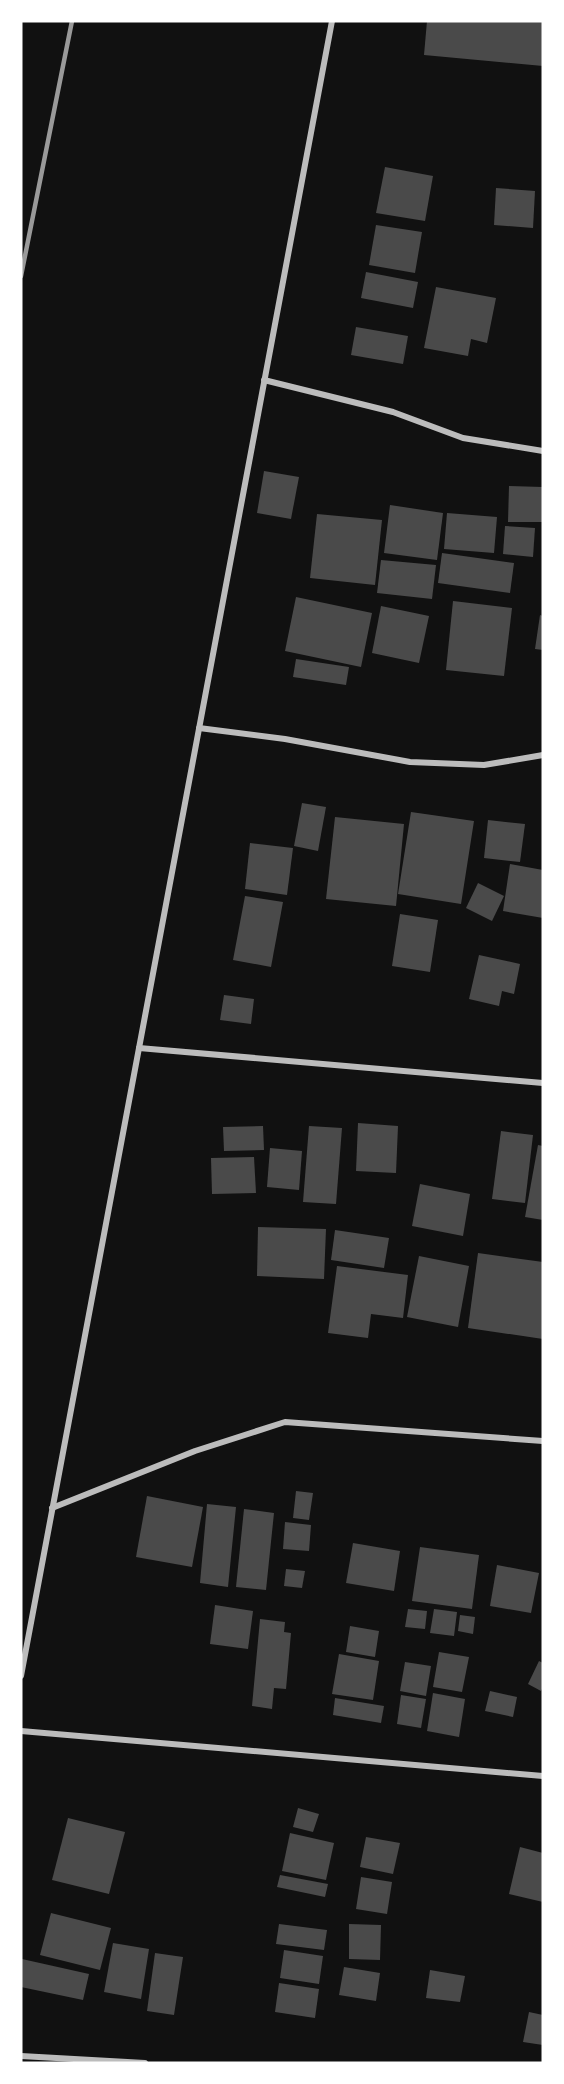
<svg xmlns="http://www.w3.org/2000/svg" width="564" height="2084" viewBox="0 0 564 2084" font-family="Figtree,sans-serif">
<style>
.building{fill:#4a4a4a}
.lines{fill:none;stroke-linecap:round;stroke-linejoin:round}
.minor{stroke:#bcbcbc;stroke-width:6}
.rail{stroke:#9a9a9a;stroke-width:4.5}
</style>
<rect width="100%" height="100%" fill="#111"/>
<g class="building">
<polygon points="427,21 543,21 543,66 424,55"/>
<polygon points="385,167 433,176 425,221 376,213"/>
<polygon points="496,188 535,191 533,228 494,225"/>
<polygon points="376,225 422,232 415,273 369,265"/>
<polygon points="366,272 418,282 413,308 361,298"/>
<polygon points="436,287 496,298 487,343 471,339 468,356 424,348"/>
<polygon points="356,327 408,336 403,364 351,355"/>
<polygon points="264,471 299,477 291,519 257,513"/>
<polygon points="509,486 543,487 543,522 508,522"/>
<polygon points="390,505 443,513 437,560 384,553"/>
<polygon points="447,513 497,517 494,553 444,549"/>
<polygon points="317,514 382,520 375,585 310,578"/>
<polygon points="505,526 535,528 533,557 503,554"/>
<polygon points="442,553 514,563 510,593 438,583"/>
<polygon points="381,560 436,565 432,599 377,593"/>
<polygon points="296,597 372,613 361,667 285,651"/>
<polygon points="453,601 512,608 504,676 446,670"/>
<polygon points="381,606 429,616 419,663 372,653"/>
<polygon points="540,615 543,616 543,650 535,649"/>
<polygon points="296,659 349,667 346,685 293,677"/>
<polygon points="302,803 326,807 318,851 294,846"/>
<polygon points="411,812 474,821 461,904 398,894"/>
<polygon points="335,817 404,824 396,906 326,899"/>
<polygon points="488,820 525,824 520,862 484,858"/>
<polygon points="250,843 293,848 287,895 245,889"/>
<polygon points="510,864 543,870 543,918 503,911"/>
<polygon points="478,883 504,896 492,921 466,908"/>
<polygon points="245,896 283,902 271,967 233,960"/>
<polygon points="400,914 438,920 430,972 392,966"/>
<polygon points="479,955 520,964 514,994 502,991 499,1006 469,999"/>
<polygon points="224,995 254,999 251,1024 220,1020"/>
<polygon points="358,1123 398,1126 396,1173 356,1171"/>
<polygon points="263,1126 264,1150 224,1151 223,1127"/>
<polygon points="309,1126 342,1128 336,1204 303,1202"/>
<polygon points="501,1131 533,1135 525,1203 492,1199"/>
<polygon points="538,1145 543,1146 543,1220 525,1217"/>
<polygon points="270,1148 302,1151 299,1190 267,1187"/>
<polygon points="254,1157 256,1193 212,1194 211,1158"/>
<polygon points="420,1184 470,1194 463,1236 412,1226"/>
<polygon points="258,1227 326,1229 324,1279 257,1276"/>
<polygon points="335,1230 389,1238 384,1268 331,1260"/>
<polygon points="478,1253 543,1262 543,1339 468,1328"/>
<polygon points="419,1256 469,1266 458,1327 407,1317"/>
<polygon points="337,1266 408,1275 403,1318 371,1314 368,1338 328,1333"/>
<polygon points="296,1491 313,1493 309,1520 293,1518"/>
<polygon points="147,1496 203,1507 192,1567 136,1557"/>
<polygon points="207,1504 236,1507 228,1587 200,1583"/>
<polygon points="244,1509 274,1513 266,1590 236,1587"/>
<polygon points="285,1522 311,1525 309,1551 283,1549"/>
<polygon points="353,1543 400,1551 394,1591 346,1583"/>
<polygon points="420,1547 479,1555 472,1609 412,1601"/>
<polygon points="497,1565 539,1573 531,1613 490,1606"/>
<polygon points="286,1569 305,1571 302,1588 284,1586"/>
<polygon points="215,1605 253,1611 248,1649 210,1644"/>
<polygon points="408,1609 427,1611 425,1629 405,1627"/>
<polygon points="434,1609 457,1612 454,1636 430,1633"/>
<polygon points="460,1615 475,1617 473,1634 458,1631"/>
<polygon points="260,1619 285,1622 284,1632 291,1633 286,1689 274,1688 272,1709 252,1706"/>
<polygon points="350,1626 379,1631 375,1657 346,1652"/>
<polygon points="439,1652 469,1657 462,1692 433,1687"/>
<polygon points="339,1654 379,1661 373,1700 332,1694"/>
<polygon points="539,1661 543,1663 543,1687 541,1691 528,1684"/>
<polygon points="405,1662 431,1666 426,1696 400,1691"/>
<polygon points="490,1691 517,1697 513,1717 485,1711"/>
<polygon points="433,1693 465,1699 459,1737 427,1731"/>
<polygon points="401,1695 426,1699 421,1728 397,1724"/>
<polygon points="335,1698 384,1706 381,1723 333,1715"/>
<polygon points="298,1808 319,1814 313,1832 293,1827"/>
<polygon points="68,1818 125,1832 109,1894 52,1880"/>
<polygon points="290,1833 334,1843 326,1880 282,1871"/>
<polygon points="366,1837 400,1843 393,1874 360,1867"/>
<polygon points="520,1847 543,1853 543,1902 509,1894"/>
<polygon points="280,1875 328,1884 325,1897 277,1887"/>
<polygon points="361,1877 392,1882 387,1914 356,1909"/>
<polygon points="51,1913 111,1928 100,1970 40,1955"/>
<polygon points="279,1924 327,1930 324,1950 276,1944"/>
<polygon points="349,1924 381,1925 380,1960 349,1959"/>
<polygon points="113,1943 149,1949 141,1999 104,1992"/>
<polygon points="284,1950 323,1956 319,1984 280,1978"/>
<polygon points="155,1953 183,1957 174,2015 147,2011"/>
<polygon points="22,1959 89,1974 83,2000 21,1987"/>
<polygon points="344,1967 380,1973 376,2001 339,1995"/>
<polygon points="430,1970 465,1976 460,2002 426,1998"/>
<polygon points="279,1983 319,1989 315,2018 275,2012"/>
<polygon points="529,2012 543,2015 543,2045 523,2042"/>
</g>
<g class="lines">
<g class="minor">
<polyline points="264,380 393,412 463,438 543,451"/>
<polyline points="199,728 285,739 410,762 484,765 543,755"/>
<polyline points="139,1048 543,1083"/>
<polyline points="52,1508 195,1451 285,1422 543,1441"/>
<polyline points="21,1676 332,21"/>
<polyline points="21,1731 543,1776"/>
<polyline points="21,2056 145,2063"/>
</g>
<polyline class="rail" points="21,276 72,21"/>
</g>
<rect width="564" height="2084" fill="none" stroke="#ffffff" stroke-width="45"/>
</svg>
